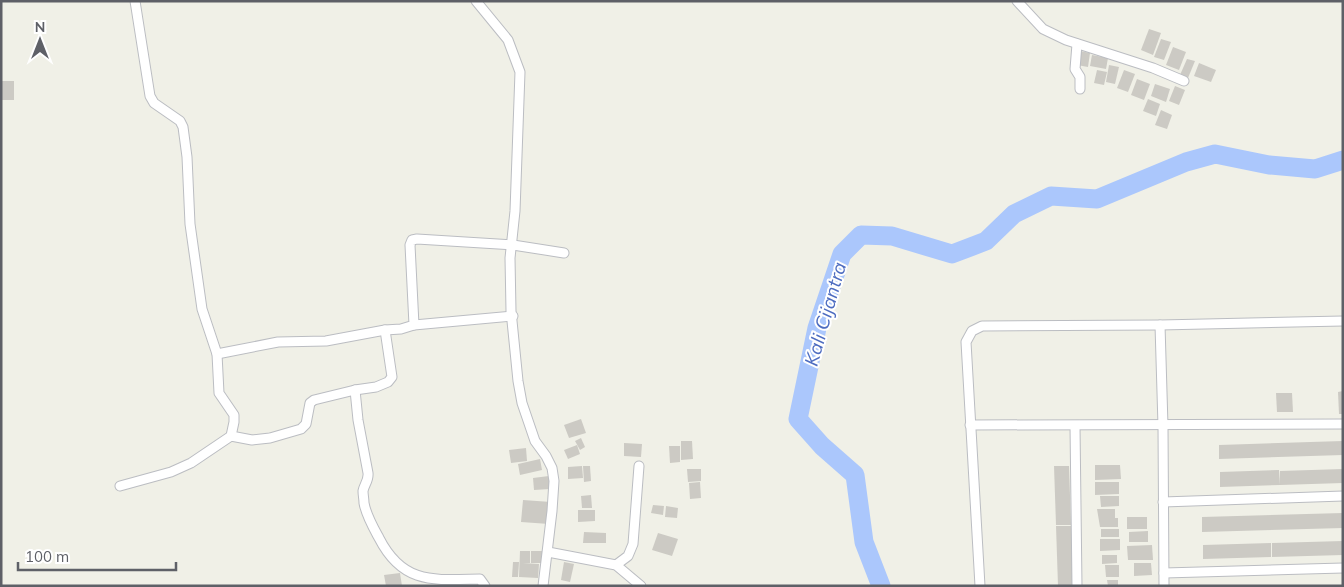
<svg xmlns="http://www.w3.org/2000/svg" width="1344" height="587" viewBox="0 0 1344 587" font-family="Mulish,sans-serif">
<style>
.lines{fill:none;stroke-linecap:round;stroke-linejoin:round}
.river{stroke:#abc7fc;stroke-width:19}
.building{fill:#cccac4}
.street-casing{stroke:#bbbdc2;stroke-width:11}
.street{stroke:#fff;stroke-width:9}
.labels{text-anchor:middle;stroke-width:4;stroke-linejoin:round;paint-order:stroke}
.water-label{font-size:19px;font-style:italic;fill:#4d6cc0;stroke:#fff}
</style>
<rect width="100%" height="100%" fill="#f0f0e7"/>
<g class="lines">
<polyline class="river" points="881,586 864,542 855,475 822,446 798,419 817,328 842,254 861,235 892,236 952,254 986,241 1014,214 1051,196 1097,199 1186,162 1215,154 1269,165 1315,169 1343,160"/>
</g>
<g class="building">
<polygon points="1149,29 1161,33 1153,55 1141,50"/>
<polygon points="1161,39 1171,42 1164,60 1154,57"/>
<polygon points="1173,47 1186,52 1179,70 1166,65"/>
<polygon points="1080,51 1090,53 1088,67 1077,65"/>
<polygon points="1092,55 1108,58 1106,69 1090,66"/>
<polygon points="1187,59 1195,61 1188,78 1180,75"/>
<polygon points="1199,63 1216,70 1211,82 1194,76"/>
<polygon points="1109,65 1119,67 1115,84 1106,82"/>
<polygon points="1097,70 1107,72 1104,85 1094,83"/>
<polygon points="1124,70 1135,74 1128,92 1117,88"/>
<polygon points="1137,79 1150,84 1144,100 1131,95"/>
<rect x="1" y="81" width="13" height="19"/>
<polygon points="1155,84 1170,89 1166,102 1151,96"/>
<polygon points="1175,86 1185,90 1179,105 1169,101"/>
<polygon points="1148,99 1160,104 1156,116 1143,111"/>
<polygon points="1161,110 1172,115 1167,129 1155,125"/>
<polygon points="1343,391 1343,414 1339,414 1338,392"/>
<polygon points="1276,393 1292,393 1293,412 1277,412"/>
<polygon points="581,419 586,433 569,438 564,425"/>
<polygon points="581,438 585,447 580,450 575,441"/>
<polygon points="681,441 692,441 693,459 681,460"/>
<polygon points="1343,441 1343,455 1219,459 1219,445"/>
<polygon points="624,443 642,444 641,457 624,456"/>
<polygon points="577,445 580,454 568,459 564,450"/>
<polygon points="669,446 680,446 680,462 670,463"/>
<polygon points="526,448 527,461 511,463 509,450"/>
<polygon points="540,459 542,470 520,475 518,464"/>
<polygon points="1095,465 1120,465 1121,479 1095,480"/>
<polygon points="582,466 583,478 568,479 568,467"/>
<polygon points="583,466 590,466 591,481 584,482"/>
<polygon points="1054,466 1069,466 1071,525 1056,525"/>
<polygon points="687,469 701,469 701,481 688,482"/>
<polygon points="1343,469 1343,483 1280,485 1280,471"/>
<polygon points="1279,470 1280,485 1220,487 1220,472"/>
<polygon points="549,476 550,489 534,490 533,478"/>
<polygon points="700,482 701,498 690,499 689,483"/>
<polygon points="1095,482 1119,482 1119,494 1095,495"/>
<polygon points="591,495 592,508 582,508 581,496"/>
<polygon points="1100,496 1119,496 1119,506 1101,507"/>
<polygon points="523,500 551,502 549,524 521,522"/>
<polygon points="653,505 664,506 663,515 651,513"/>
<polygon points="666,506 678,508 677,518 665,517"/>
<polygon points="1097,509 1115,509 1115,518 1118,518 1118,527 1100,527"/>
<polygon points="578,510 595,510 595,521 578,522"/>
<polygon points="1343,513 1343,528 1202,532 1202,517"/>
<rect x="1127" y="517" width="20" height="12"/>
<polygon points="1056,526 1071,526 1073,586 1058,586"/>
<rect x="1101" y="529" width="18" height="8"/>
<polygon points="1148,531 1148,542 1129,542 1129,532"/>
<polygon points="584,532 606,533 606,543 583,543"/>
<polygon points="658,533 678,539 672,556 652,550"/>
<polygon points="1100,539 1120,539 1120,550 1100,551"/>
<polygon points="1343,541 1343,555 1272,557 1272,543"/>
<polygon points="1271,543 1271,557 1203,559 1203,545"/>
<polygon points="1152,545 1153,560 1128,560 1127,546"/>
<polygon points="520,551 530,551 530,563 523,563 539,564 538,578 519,577"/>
<rect x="531" y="551" width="11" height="12"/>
<polygon points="1102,555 1117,555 1117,563 1102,564"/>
<polygon points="513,562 519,562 518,577 512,577"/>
<polygon points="564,562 574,564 570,582 561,580"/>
<polygon points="1134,563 1151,563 1152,575 1134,576"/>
<polygon points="1105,565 1119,565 1119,577 1106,577"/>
<polygon points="400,573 402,586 386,586 384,575"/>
<polygon points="1107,580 1118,580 1118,586 1108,586"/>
</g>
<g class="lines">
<defs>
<g id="street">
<polyline points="135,1 150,96 154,103 180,121 183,127 187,157 190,224 202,309 217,354 219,393 234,415 234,422 231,436"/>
<polyline points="476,1 508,40 520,72 515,211 510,258 511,311 518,381 522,403 535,441 546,456 552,468 554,481 552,511 543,586"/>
<polyline points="1017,1 1043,29 1066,40 1153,68 1184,81"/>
<polyline points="1077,44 1075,69 1080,77 1080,89"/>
<polyline points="414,325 513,316"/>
<polyline points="1160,325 1163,426 1164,586"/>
<polyline points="217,354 278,342 326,341 385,330 401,329 414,325 410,245 412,240 417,239 513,245 564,253"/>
<path d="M355 390 358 420 368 473C369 480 364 485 363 491 363 495 364 499 364 503 366 515 373 527 379 538 403 585 434 580 480 579L485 586"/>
<polyline points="970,425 1343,424"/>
<polyline points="1075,426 1077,586"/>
<polyline points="120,486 171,472 191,463 231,436 252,440 270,438 301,429 306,424 310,403 314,400 355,390 376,387 388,382 392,377 385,330"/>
<polyline points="1163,502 1343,496"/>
<polyline points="548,552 616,565 641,586"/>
<polyline points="616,565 628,556 633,544 639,466"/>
<polyline points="1164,573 1343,568"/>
<polyline points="980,586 966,342 972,331 982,326 1160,325 1343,321"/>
</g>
</defs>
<use href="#street" class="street-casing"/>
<use href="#street" class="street"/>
</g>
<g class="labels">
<g class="water-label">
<text transform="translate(825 314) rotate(-74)" y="7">Kali Cijantra</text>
</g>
</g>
<rect width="1344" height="587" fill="none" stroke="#5e6067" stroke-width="5"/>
<g transform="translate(40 40)" stroke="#ffffff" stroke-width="4" paint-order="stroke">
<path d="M0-4L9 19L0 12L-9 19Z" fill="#5e6067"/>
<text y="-8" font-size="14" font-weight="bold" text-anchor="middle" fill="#5e6067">N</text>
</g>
<path d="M18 562v8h158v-8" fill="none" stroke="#5e6067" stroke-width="2.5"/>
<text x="25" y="562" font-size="15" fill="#5e6067" stroke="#ffffff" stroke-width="4" paint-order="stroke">100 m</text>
</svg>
